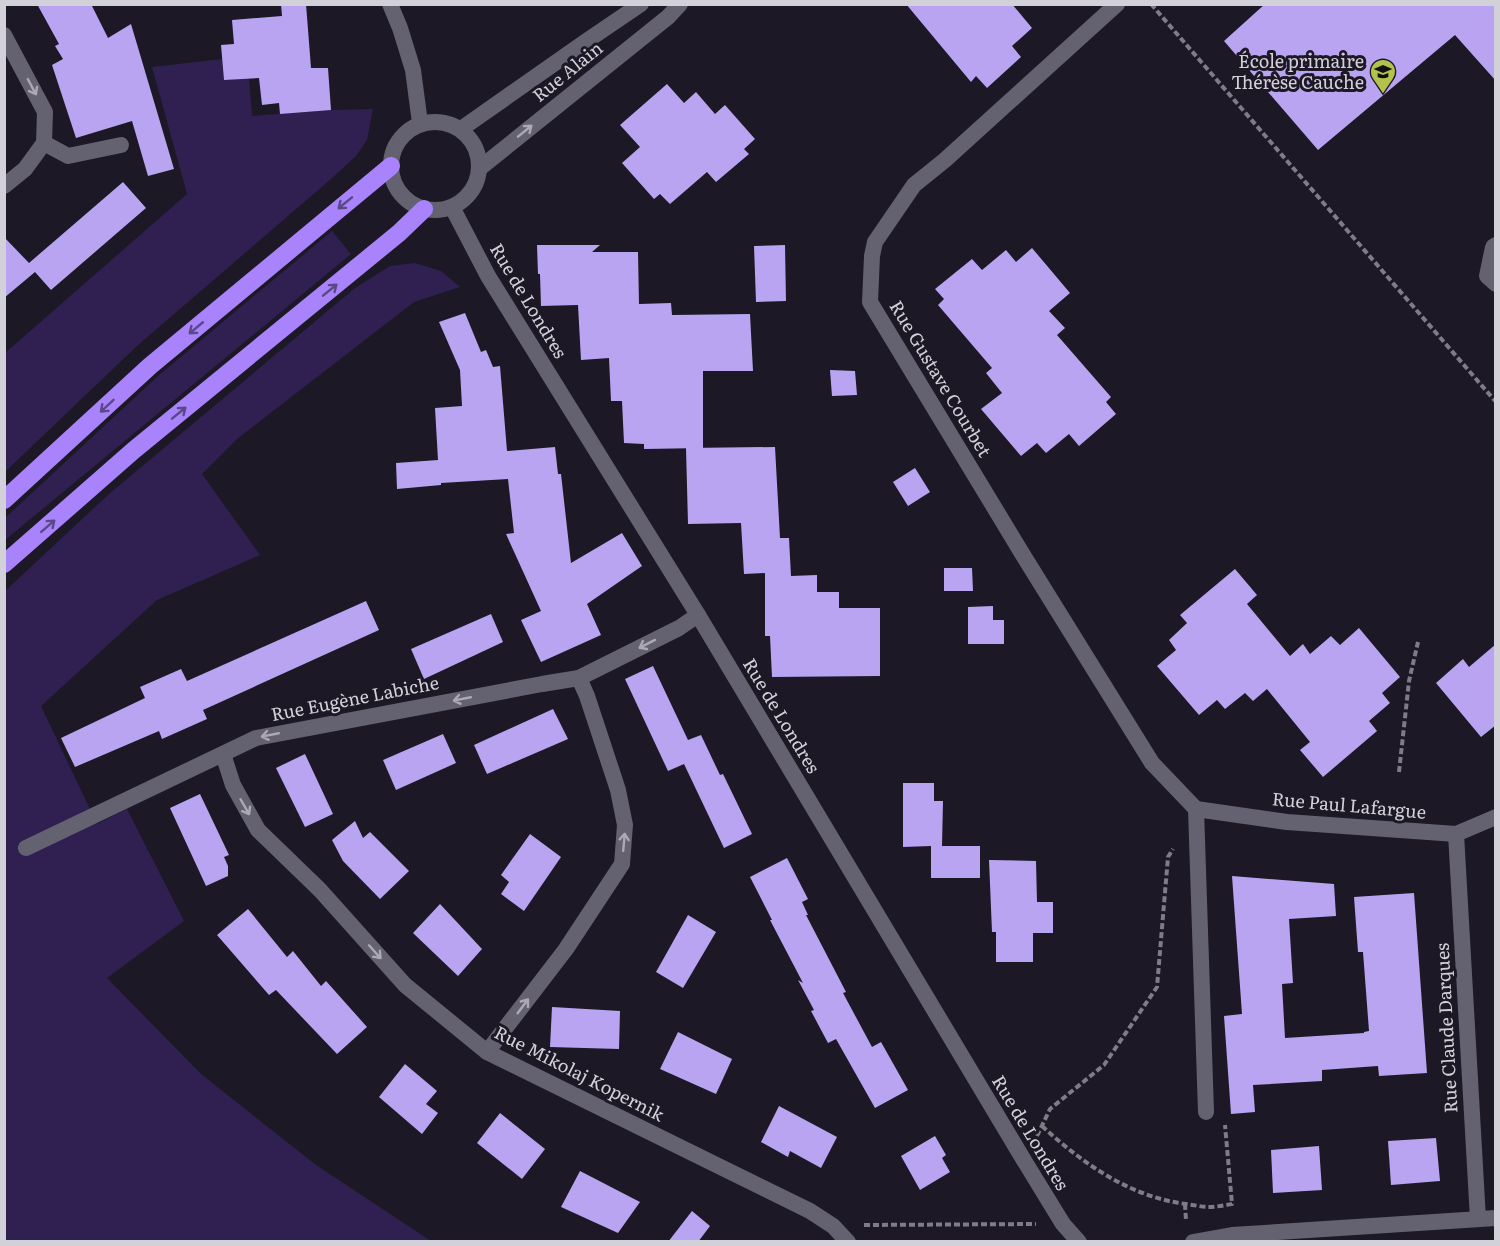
<svg xmlns="http://www.w3.org/2000/svg" width="1500" height="1246" viewBox="0 0 1500 1246" font-family="Literata,serif">
<style>
.green{fill:#302051}
.building{fill:#b9a4f1}
.lines{fill:none;stroke-linecap:round;stroke-linejoin:round}
.path{stroke:#7e7c86;stroke-width:4;stroke-dasharray:6 3;stroke-linecap:butt}
.service{stroke:#646171;stroke-width:16}
.minor{stroke:#646171;stroke-width:16}
.tertiary{stroke:#646171;stroke-width:16}
.motorway{stroke:#a883fc;stroke-width:18}
.oneway{stroke:#aca9b5}
.oneway2{stroke:#5b4886}
.labels{text-anchor:middle;stroke-width:6;stroke-linejoin:round;paint-order:stroke}
.poi-label{font-size:18px;fill:#d2d0d9;stroke:#1c1825;text-anchor:end}
.street-label{font-size:18px;fill:#d2d0d9;stroke:#1c1825}
</style>
<rect width="100%" height="100%" fill="#1c1825"/>
<g class="green">
<polygon points="222,59 224,80 249,78 252,116 331,110 373,109 367,140 356,156 331,179 138,345 5,472 5,353 187,194 152,67"/>
<polygon points="332,231 351,254 5,540 5,518 158,376"/>
<polygon points="415,263 441,271 460,287 414,302 237,439 202,474 260,555 157,600 41,706 97,824 127,809 184,921 107,978 201,1074 316,1165 431,1241 5,1242 5,591 109,494 355,288 390,266"/>
</g>
<g class="building">
<polygon points="37,4 91,4 108,38 131,24 174,169 148,176 132,121 76,138 52,65 63,59 55,46 59,44"/>
<polygon points="281,4 306,4 311,68 328,68 331,110 280,114 279,103 262,105 259,78 224,80 221,45 234,44 232,20 282,16"/>
<polygon points="906,4 1012,4 1032,28 1012,46 1021,57 987,88 976,76 971,82"/>
<polygon points="1265,4 1496,4 1496,81 1455,35 1318,150 1224,41"/>
<polygon points="667,84 684,103 696,92 715,114 725,105 755,139 744,149 749,154 716,182 707,172 670,204 660,194 654,199 622,163 640,147 620,125"/>
<polygon points="123,182 146,208 51,290 35,272 4,298 4,237 29,263"/>
<polygon points="537,245 600,245 592,252 638,252 639,304 671,303 672,315 750,314 753,371 703,371 703,448 644,449 644,444 624,443 622,401 611,401 609,358 581,360 578,305 541,306 540,274 538,274"/>
<polygon points="785,245 786,301 756,302 754,246"/>
<polygon points="1032,248 1070,293 1049,311 1065,328 1057,335 1111,397 1106,402 1116,414 1079,446 1069,434 1046,453 1037,443 1021,456 981,409 1002,393 986,373 992,368 938,305 944,299 935,289 972,259 982,270 1006,250 1016,262"/>
<polygon points="465,313 481,352 486,350 493,367 500,366 507,451 555,447 558,474 561,474 571,563 622,533 642,566 587,604 601,635 541,662 521,620 541,611 506,534 514,533 508,479 441,483 441,485 397,489 396,463 438,460 435,408 462,406 460,370 439,322"/>
<polygon points="830,370 855,371 857,395 832,396"/>
<polygon points="775,447 780,538 789,538 791,576 817,575 817,592 839,592 839,608 880,608 880,676 772,677 770,636 765,636 765,573 744,574 741,523 688,524 686,448"/>
<polygon points="915,468 930,492 908,506 893,482"/>
<polygon points="944,568 972,568 973,591 944,591"/>
<polygon points="1235,569 1257,595 1247,604 1290,656 1303,644 1310,654 1331,636 1340,645 1359,628 1400,677 1382,693 1390,703 1369,721 1377,731 1323,777 1300,750 1310,742 1267,689 1253,701 1245,693 1225,709 1217,700 1199,715 1157,666 1176,650 1169,640 1187,623 1180,615"/>
<polygon points="366,601 379,630 203,710 207,719 162,739 159,731 75,767 61,738 145,698 140,687 181,669 187,681"/>
<polygon points="993,606 993,620 1004,620 1004,644 968,644 968,607"/>
<polygon points="491,614 503,642 424,679 411,649"/>
<polygon points="1496,644 1496,725 1481,737 1436,683 1463,659 1469,667"/>
<polygon points="653,666 688,740 701,735 720,775 723,774 752,834 724,848 684,764 668,771 625,679"/>
<polygon points="553,709 568,739 487,774 474,745"/>
<polygon points="443,734 456,763 396,790 383,760"/>
<polygon points="305,754 333,814 305,827 276,768"/>
<polygon points="903,783 934,783 934,801 943,801 942,846 980,846 980,878 931,878 931,846 903,847"/>
<polygon points="200,794 229,855 224,857 228,866 228,876 206,886 170,808"/>
<polygon points="355,821 363,838 370,832 409,871 380,899 343,861 332,840"/>
<polygon points="530,834 561,857 524,911 501,894 509,882 501,875"/>
<polygon points="787,858 808,899 802,902 808,915 806,915 846,992 843,993 872,1047 881,1042 908,1090 875,1108 836,1039 828,1043 811,1011 814,1010 798,980 803,983 770,920 772,920 750,877"/>
<polygon points="989,860 1036,861 1037,902 1053,902 1053,933 1033,933 1033,962 996,962 996,932 992,932"/>
<polygon points="1232,876 1334,884 1336,916 1289,919 1293,983 1282,984 1285,1038 1364,1033 1364,1032 1369,1031 1363,952 1358,952 1354,897 1414,893 1427,1073 1379,1076 1378,1066 1322,1070 1322,1081 1253,1085 1255,1112 1231,1114 1224,1016 1242,1014"/>
<polygon points="440,904 482,949 458,976 413,933"/>
<polygon points="248,909 287,957 293,951 321,986 326,981 367,1027 337,1054 276,990 269,995 217,935"/>
<polygon points="688,915 716,932 683,988 656,972"/>
<polygon points="552,1007 620,1011 619,1049 550,1047"/>
<polygon points="678,1032 732,1059 716,1094 660,1069"/>
<polygon points="405,1064 437,1091 426,1104 438,1113 422,1134 379,1097"/>
<polygon points="779,1106 837,1137 821,1168 790,1151 788,1157 761,1142"/>
<polygon points="500,1113 545,1149 522,1179 477,1143"/>
<polygon points="935,1136 946,1155 942,1158 950,1172 920,1190 901,1156"/>
<polygon points="1436,1138 1440,1181 1391,1185 1388,1141"/>
<polygon points="1319,1146 1322,1190 1273,1193 1271,1150"/>
<polygon points="580,1171 640,1202 618,1233 561,1207"/>
<polygon points="692,1211 710,1226 698,1242 668,1242"/>
</g>
<g class="lines">
<g class="path">
<polyline points="1151,4 1496,402"/>
<polyline points="1399,772 1409,681 1418,642"/>
<path d="M1042 1126C1082 1163 1130 1197 1186 1204 1194 1205 1202 1207 1209 1207 1217 1207 1225 1205 1232 1204L1225 1125"/>
<polyline points="1037,1136 1050,1109 1104,1065 1157,987 1168,857 1173,849"/>
<polyline points="1185,1204 1186,1221"/>
<polyline points="864,1225 1036,1224"/>
</g>
<g class="service">
<polyline points="44,143 68,156 121,145"/>
<polyline points="1496,245 1493,247 1487,276 1496,284"/>
</g>
<g class="minor">
<polyline points="1117,4 945,160 914,185 875,242 872,256 870,302 1023,555 1152,763 1196,809"/>
<polyline points="4,35 45,112 44,143 25,169 4,186"/>
<polyline points="223,754 233,785 258,830 320,890 405,985 487,1052 810,1211 833,1226 848,1242"/>
<polyline points="1196,809 1287,822 1456,834 1496,817"/>
<polyline points="1196,809 1206,1112"/>
<polyline points="1456,834 1478,1219"/>
<polyline points="26,848 256,738 542,684 579,678 679,628 698,615"/>
<polyline points="487,1052 566,949 622,864 625,825 618,790 587,696 579,678"/>
<polyline points="1193,1242 1232,1235 1496,1218"/>
</g>
<g class="tertiary">
<polyline points="390,4 400,28 413,70 420,123"/>
<circle cx="435" cy="166" r="44"/>
<polyline points="461,129 585,42 641,4"/>
<polyline points="480,168 668,17 680,4"/>
<polyline points="452,207 488,276 698,615 1025,1162 1063,1224 1079,1242"/>
</g>
<g class="motorway">
<polyline points="4,500 150,366 391,166"/>
<polyline points="4,564 134,450 399,233 424,209"/>
</g>
</g>
<defs><path id="oneway-shaft" d="M-6 0H5M1.5-3L5.5 0L1.5 3" fill="none" stroke-width="1.6" stroke-linecap="round" stroke-linejoin="round" transform="scale(1.5)"/></defs>
<g class="oneway">
<use href="#oneway-shaft" transform="translate(32 87) rotate(62)"/>
<use href="#oneway-shaft" transform="translate(525 131) rotate(-39)"/>
<use href="#oneway-shaft" transform="translate(647 644) rotate(153)"/>
<use href="#oneway-shaft" transform="translate(462 699) rotate(169)"/>
<use href="#oneway-shaft" transform="translate(270 735) rotate(169)"/>
<use href="#oneway-shaft" transform="translate(245 807) rotate(60)"/>
<use href="#oneway-shaft" transform="translate(624 842) rotate(-85)"/>
<use href="#oneway-shaft" transform="translate(375 952) rotate(48)"/>
<use href="#oneway-shaft" transform="translate(523 1006) rotate(-53)"/>
</g>
<g class="oneway2">
<use href="#oneway-shaft" transform="translate(345 203) rotate(141)"/>
<use href="#oneway-shaft" transform="translate(330 290) rotate(-39)"/>
<use href="#oneway-shaft" transform="translate(196 328) rotate(140)"/>
<use href="#oneway-shaft" transform="translate(107 406) rotate(137)"/>
<use href="#oneway-shaft" transform="translate(179 413) rotate(-39)"/>
<use href="#oneway-shaft" transform="translate(48 526) rotate(-41)"/>
</g>
<defs>
<symbol id="school-pin" viewBox="-11 -11 22 30"><path d="M0 17L-7.5 6A9.5 9.5 0 1 1 7.5 6Z" fill="#b3c24b" stroke="#1c1825"/><path d="M0-5L7-2L0 1L-7-2ZM-4 1L0 2.5L4 1V4Q0 6-4 4Z" fill="#111"/></symbol>
</defs>
<g fill-rule="evenodd">
<use href="#school-pin" x="1368" y="57" width="30" height="40"/>
</g>
<g class="labels">
<g class="poi-label">
<text x="1364" y="68">École primaire<tspan x="1364" dy="21">Thérèse Cauche</tspan></text>
</g>
<g class="street-label">
<text transform="translate(568 72) rotate(-39)" y="6">Rue Alain</text>
<text transform="translate(528 301) rotate(59)" y="6">Rue de Londres</text>
<text transform="translate(940 379) rotate(59)" y="6">Rue Gustave Courbet</text>
<text transform="translate(355 699) rotate(-11)" y="6">Rue Eugène Labiche</text>
<text transform="translate(781 716) rotate(59)" y="6">Rue de Londres</text>
<text transform="translate(1349 806) rotate(5)" y="6">Rue Paul Lafargue</text>
<text transform="translate(1447 1028) rotate(-93)" y="6">Rue Claude Darques</text>
<text transform="translate(579 1074) rotate(27)" y="6">Rue Mikolaj Kopernik</text>
<text transform="translate(1030 1133) rotate(59)" y="6">Rue de Londres</text>
</g>
</g>
<rect width="1500" height="1246" fill="none" stroke="#d2d0d9" stroke-width="12"/>
</svg>
